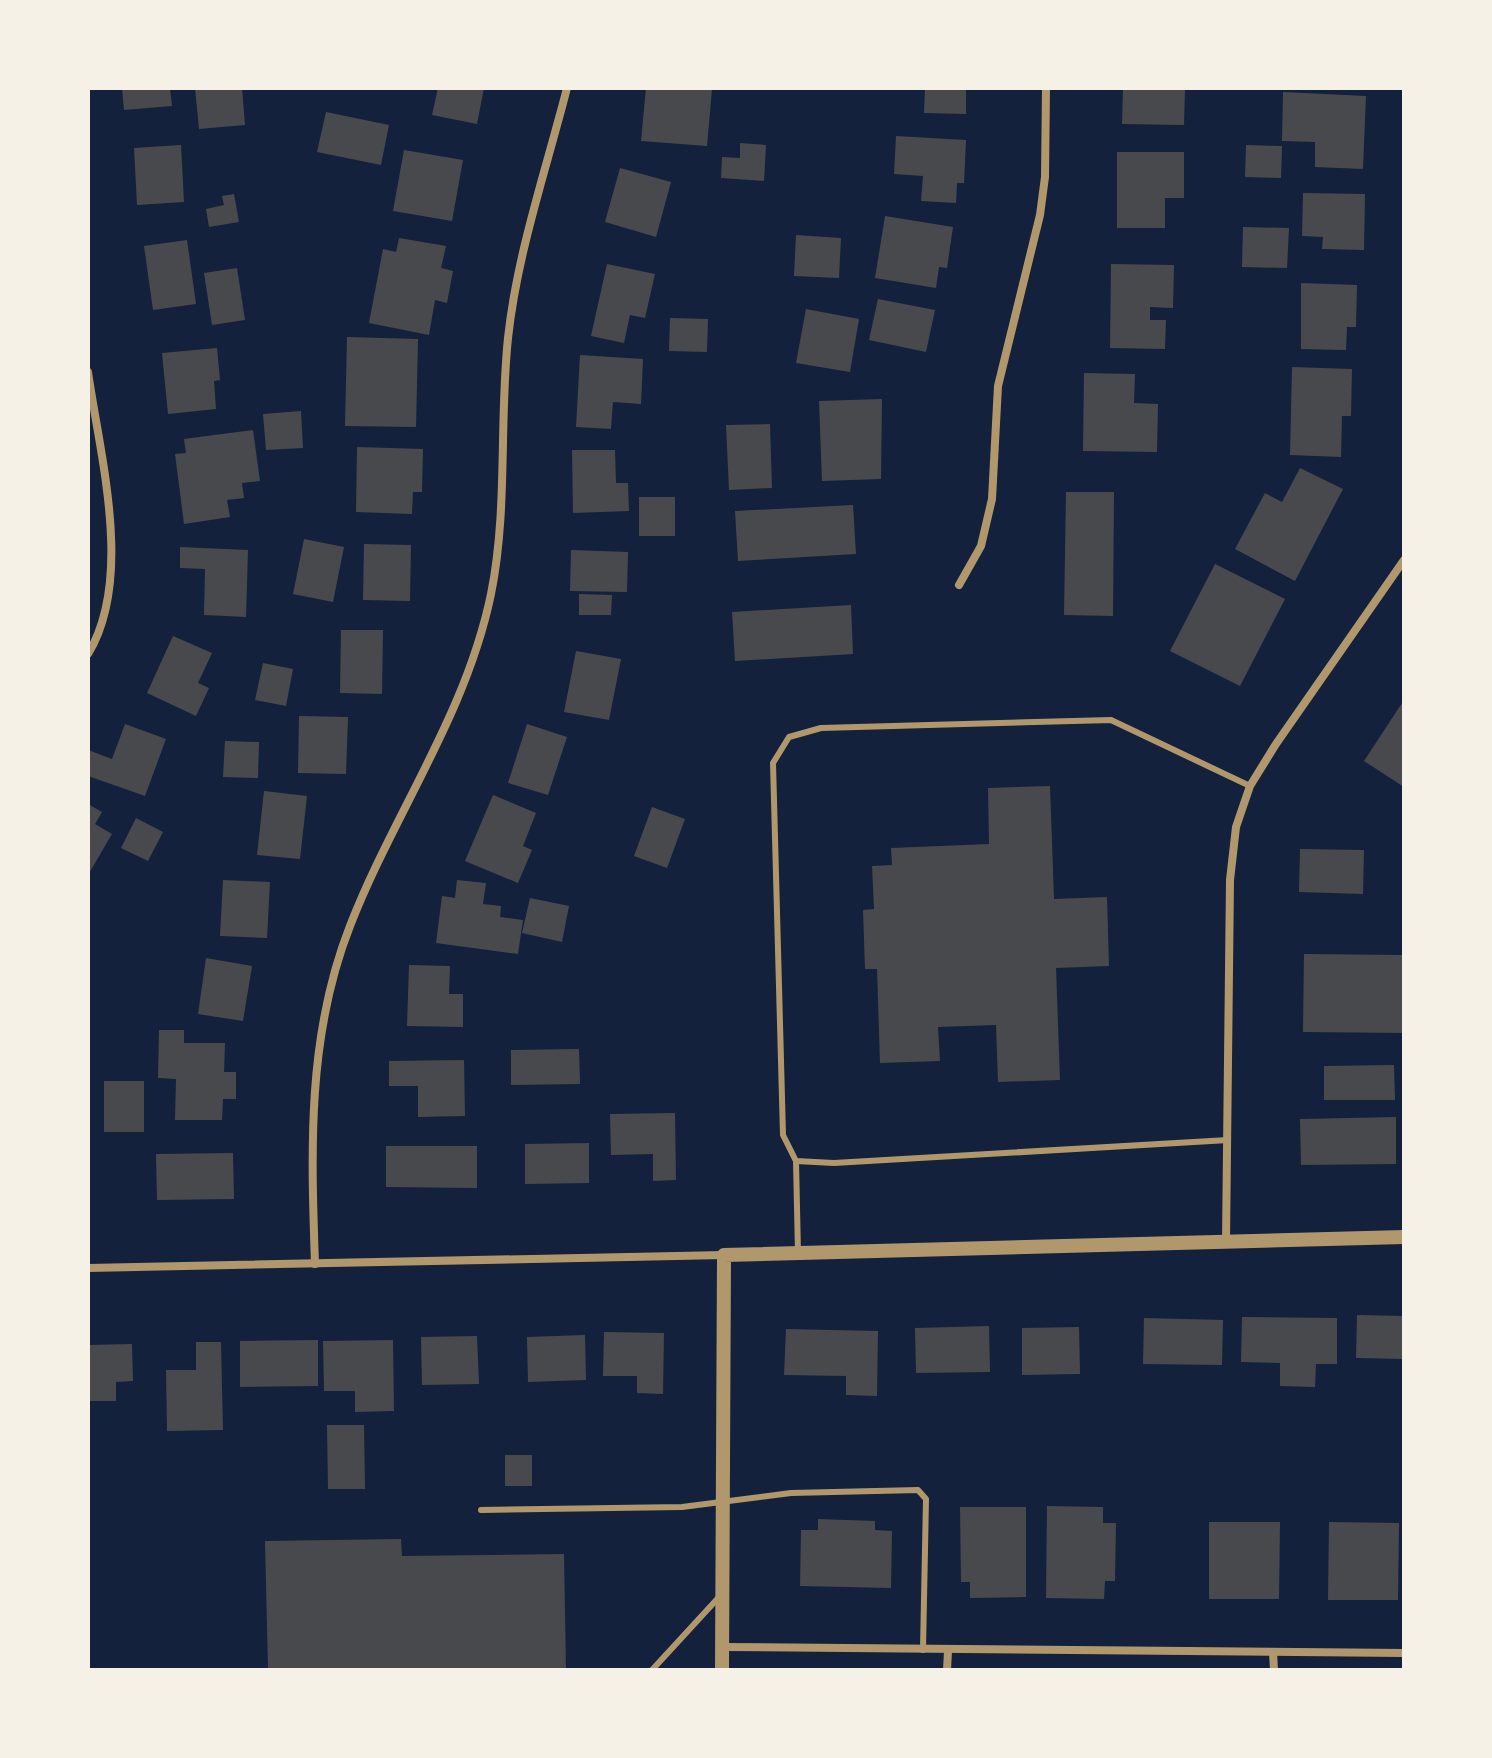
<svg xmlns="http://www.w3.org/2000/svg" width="1492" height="1758" viewBox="0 0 1492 1758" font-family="'Roboto Serif',serif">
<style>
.building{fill:#48494c}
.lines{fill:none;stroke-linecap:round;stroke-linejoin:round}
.service{stroke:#b1986c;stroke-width:6}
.minor{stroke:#b1986c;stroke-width:8}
.tertiary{stroke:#b1986c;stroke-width:14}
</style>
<rect width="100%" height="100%" fill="#14213d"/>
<g class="building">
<polygon points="122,88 170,88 172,106 124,110"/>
<polygon points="195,88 242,88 245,125 199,129"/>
<polygon points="438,88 484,88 477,124 432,115"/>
<polygon points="646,88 712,89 707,146 641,141"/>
<polygon points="925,88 966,88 966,114 924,113"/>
<polygon points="1123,88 1185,88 1184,125 1122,124"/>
<polygon points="1283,92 1366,96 1363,169 1315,167 1315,142 1282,141"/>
<polygon points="326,112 389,125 381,165 317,152"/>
<polygon points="896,136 966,140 964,183 957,183 956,203 921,201 923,176 894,174"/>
<polygon points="740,143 766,145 764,181 721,178 722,157 740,158"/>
<polygon points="181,145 184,202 137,205 134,148"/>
<polygon points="1246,145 1282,146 1281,178 1245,177"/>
<polygon points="404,150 463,160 452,221 393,211"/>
<polygon points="1117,152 1184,152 1184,198 1165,198 1165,228 1117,228"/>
<polygon points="620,168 671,182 656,237 605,222"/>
<polygon points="1303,193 1365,194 1364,250 1322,249 1323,237 1302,236"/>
<polygon points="234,194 239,222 209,227 206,209 224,205 222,196"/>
<polygon points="885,216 953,227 947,268 939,267 936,288 875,278"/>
<polygon points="1243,227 1289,228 1287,268 1242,267"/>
<polygon points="796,235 841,238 839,278 794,276"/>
<polygon points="399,238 446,246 441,268 453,271 447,303 435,300 429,335 369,323 383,249 396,252"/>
<polygon points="187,240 196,304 153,310 144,246"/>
<polygon points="607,264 655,274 645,318 630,315 624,343 591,336"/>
<polygon points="1111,264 1174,265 1173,308 1150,307 1150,320 1166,320 1165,349 1110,348"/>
<polygon points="237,268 245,320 212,325 204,273"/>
<polygon points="1301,283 1357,285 1356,327 1347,327 1346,350 1301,349"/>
<polygon points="878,299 935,310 926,352 869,340"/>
<polygon points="806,309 859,319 850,372 796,363"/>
<polygon points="670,318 708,319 707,352 669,351"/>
<polygon points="347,337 418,339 416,427 345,426"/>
<polygon points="217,348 220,380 214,381 216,409 168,414 162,353"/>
<polygon points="580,355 643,359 641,404 613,402 611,429 576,427"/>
<polygon points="1292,367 1352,369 1351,416 1342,416 1341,457 1290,455"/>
<polygon points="1084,373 1135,374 1134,403 1158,404 1157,452 1083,451"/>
<polygon points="882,399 881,479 822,481 819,401"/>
<polygon points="301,411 303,448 266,450 263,414"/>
<polygon points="770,424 772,488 729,490 726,425"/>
<polygon points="253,430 260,481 242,483 244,498 227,500 230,517 184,524 175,454 186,453 184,439"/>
<polygon points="357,447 423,449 422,492 413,492 412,514 356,512"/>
<polygon points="572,450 615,450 616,483 628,483 629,511 573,513"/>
<polygon points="1300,468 1343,489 1295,581 1235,549 1265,493 1282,502"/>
<polygon points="1066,492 1114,492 1113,616 1064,615"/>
<rect x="639" y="497" width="36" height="39"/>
<polygon points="853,505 856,554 738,561 735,511"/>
<polygon points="304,539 344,547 333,602 293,594"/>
<polygon points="364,544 411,545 410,601 363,600"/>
<polygon points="180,547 248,550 246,617 204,615 205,569 180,568"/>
<polygon points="571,550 628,552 627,592 570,591"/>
<polygon points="1215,564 1285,599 1240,686 1170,651"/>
<polygon points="579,594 612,595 611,615 579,615"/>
<polygon points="851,605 853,654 735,661 732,612"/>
<polygon points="341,630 383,630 382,694 340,693"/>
<polygon points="173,636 212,653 198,683 209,688 196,716 147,693"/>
<polygon points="576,651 621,659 609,720 564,712"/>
<polygon points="263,663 293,669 286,706 255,700"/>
<polygon points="1404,700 1404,787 1364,761"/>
<polygon points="299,716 348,717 346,774 298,773"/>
<polygon points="125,724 166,739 145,796 88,776 88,750 112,759"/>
<polygon points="527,724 567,737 548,795 508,783"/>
<polygon points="225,741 259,742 258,778 223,777"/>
<polygon points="1050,786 1054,899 1107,897 1109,966 1056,968 1060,1080 998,1082 996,1025 938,1027 940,1061 880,1063 877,969 865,969 863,910 874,909 872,866 892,865 891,848 989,844 988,788"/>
<polygon points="264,791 307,796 300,859 257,855"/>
<polygon points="493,795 536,813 523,846 532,850 518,883 465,861"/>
<polygon points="88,804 102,812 95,824 112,834 88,875"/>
<polygon points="652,807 685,819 667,868 634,856"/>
<polygon points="136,818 163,832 148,861 121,848"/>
<polygon points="1300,849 1364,850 1363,894 1299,892"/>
<polygon points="223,880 270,882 267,938 220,936"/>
<polygon points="457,880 486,883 483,904 501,906 500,917 523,920 518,954 436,943 442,896 455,898"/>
<polygon points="530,898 569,906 562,942 522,933"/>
<polygon points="1304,954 1404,955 1404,1033 1303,1032"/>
<polygon points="206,958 252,966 243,1021 198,1014"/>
<polygon points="409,965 450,966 449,994 463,994 463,1027 407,1026"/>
<polygon points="159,1030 184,1030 184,1043 225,1043 224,1072 236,1072 236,1099 223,1099 222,1120 175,1120 176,1079 158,1078"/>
<polygon points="579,1049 580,1084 511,1085 511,1050"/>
<polygon points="464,1060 465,1116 418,1117 418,1086 389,1086 389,1061"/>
<polygon points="1394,1065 1395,1100 1324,1100 1324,1066"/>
<rect x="104" y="1081" width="40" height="51"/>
<polygon points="675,1113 676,1180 653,1181 653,1154 611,1155 610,1114"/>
<polygon points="1396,1117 1396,1164 1301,1165 1300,1119"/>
<polygon points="589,1143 589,1183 525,1184 525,1144"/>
<polygon points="386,1146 477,1146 477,1188 386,1187"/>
<polygon points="233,1153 234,1199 157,1200 156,1154"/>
<polygon points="1357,1315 1404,1316 1404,1359 1356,1358"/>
<polygon points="1242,1317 1337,1318 1337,1364 1316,1364 1315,1387 1280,1386 1280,1363 1241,1362"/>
<polygon points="1144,1318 1223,1320 1222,1365 1143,1364"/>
<polygon points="989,1326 990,1372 916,1373 915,1328"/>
<polygon points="1079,1327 1080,1374 1022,1375 1022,1328"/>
<polygon points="786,1329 878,1331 877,1396 846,1395 846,1376 784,1375"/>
<polygon points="604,1332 664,1333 663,1394 637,1393 637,1376 603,1376"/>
<polygon points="585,1335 586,1380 528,1382 527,1337"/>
<polygon points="477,1336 479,1384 422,1385 421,1337"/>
<polygon points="318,1340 318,1386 240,1387 240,1341"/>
<polygon points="393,1340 394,1411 355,1412 355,1391 324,1391 323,1341"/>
<polygon points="196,1342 221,1342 223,1430 167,1431 166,1370 196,1370"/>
<polygon points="132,1344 133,1381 116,1382 116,1401 88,1401 88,1345"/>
<polygon points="327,1425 364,1425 365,1489 328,1489"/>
<rect x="505" y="1455" width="27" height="31"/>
<polygon points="1047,1506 1103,1507 1103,1523 1116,1523 1115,1581 1105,1581 1104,1599 1046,1598"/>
<polygon points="960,1507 1026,1507 1026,1597 970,1598 970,1582 961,1582"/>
<polygon points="818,1519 875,1521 875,1530 892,1531 891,1588 800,1586 801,1530 818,1530"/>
<polygon points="1209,1522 1280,1522 1279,1599 1209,1599"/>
<polygon points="1329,1522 1399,1523 1398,1600 1328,1600"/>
<polygon points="401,1539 402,1556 564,1554 566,1670 268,1670 265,1541"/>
</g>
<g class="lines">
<g class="service">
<polyline points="1228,1140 834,1163 796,1161 783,1135 773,763 789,737 821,728 1111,720 1250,786"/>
<polyline points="796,1161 798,1253"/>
<polyline points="481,1510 682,1507 791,1493 918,1490 926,1499 923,1650"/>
<polyline points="652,1670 720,1596"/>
</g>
<g class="minor">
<path d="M88 372C100 456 134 578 88 654"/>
<polyline points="959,585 981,546 992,499 998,386 1040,215 1045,177 1046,88"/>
<polyline points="1226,1241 1230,880 1236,827 1250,786 1276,744 1404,560"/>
<path d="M315 1264C311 1149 307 1035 350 926 394 813 466 715 491 594 508 510 499 423 508 338 517 254 546 170 567 88"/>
<polyline points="88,1268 724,1255"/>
<polyline points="722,1647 1404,1653"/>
<polyline points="1273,1652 1274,1670"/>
<polyline points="947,1670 948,1651"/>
</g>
<polyline class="tertiary" points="722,1670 724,1255 1404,1237"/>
</g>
<rect width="1492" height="1758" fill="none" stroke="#f6f1e7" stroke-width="180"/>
</svg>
